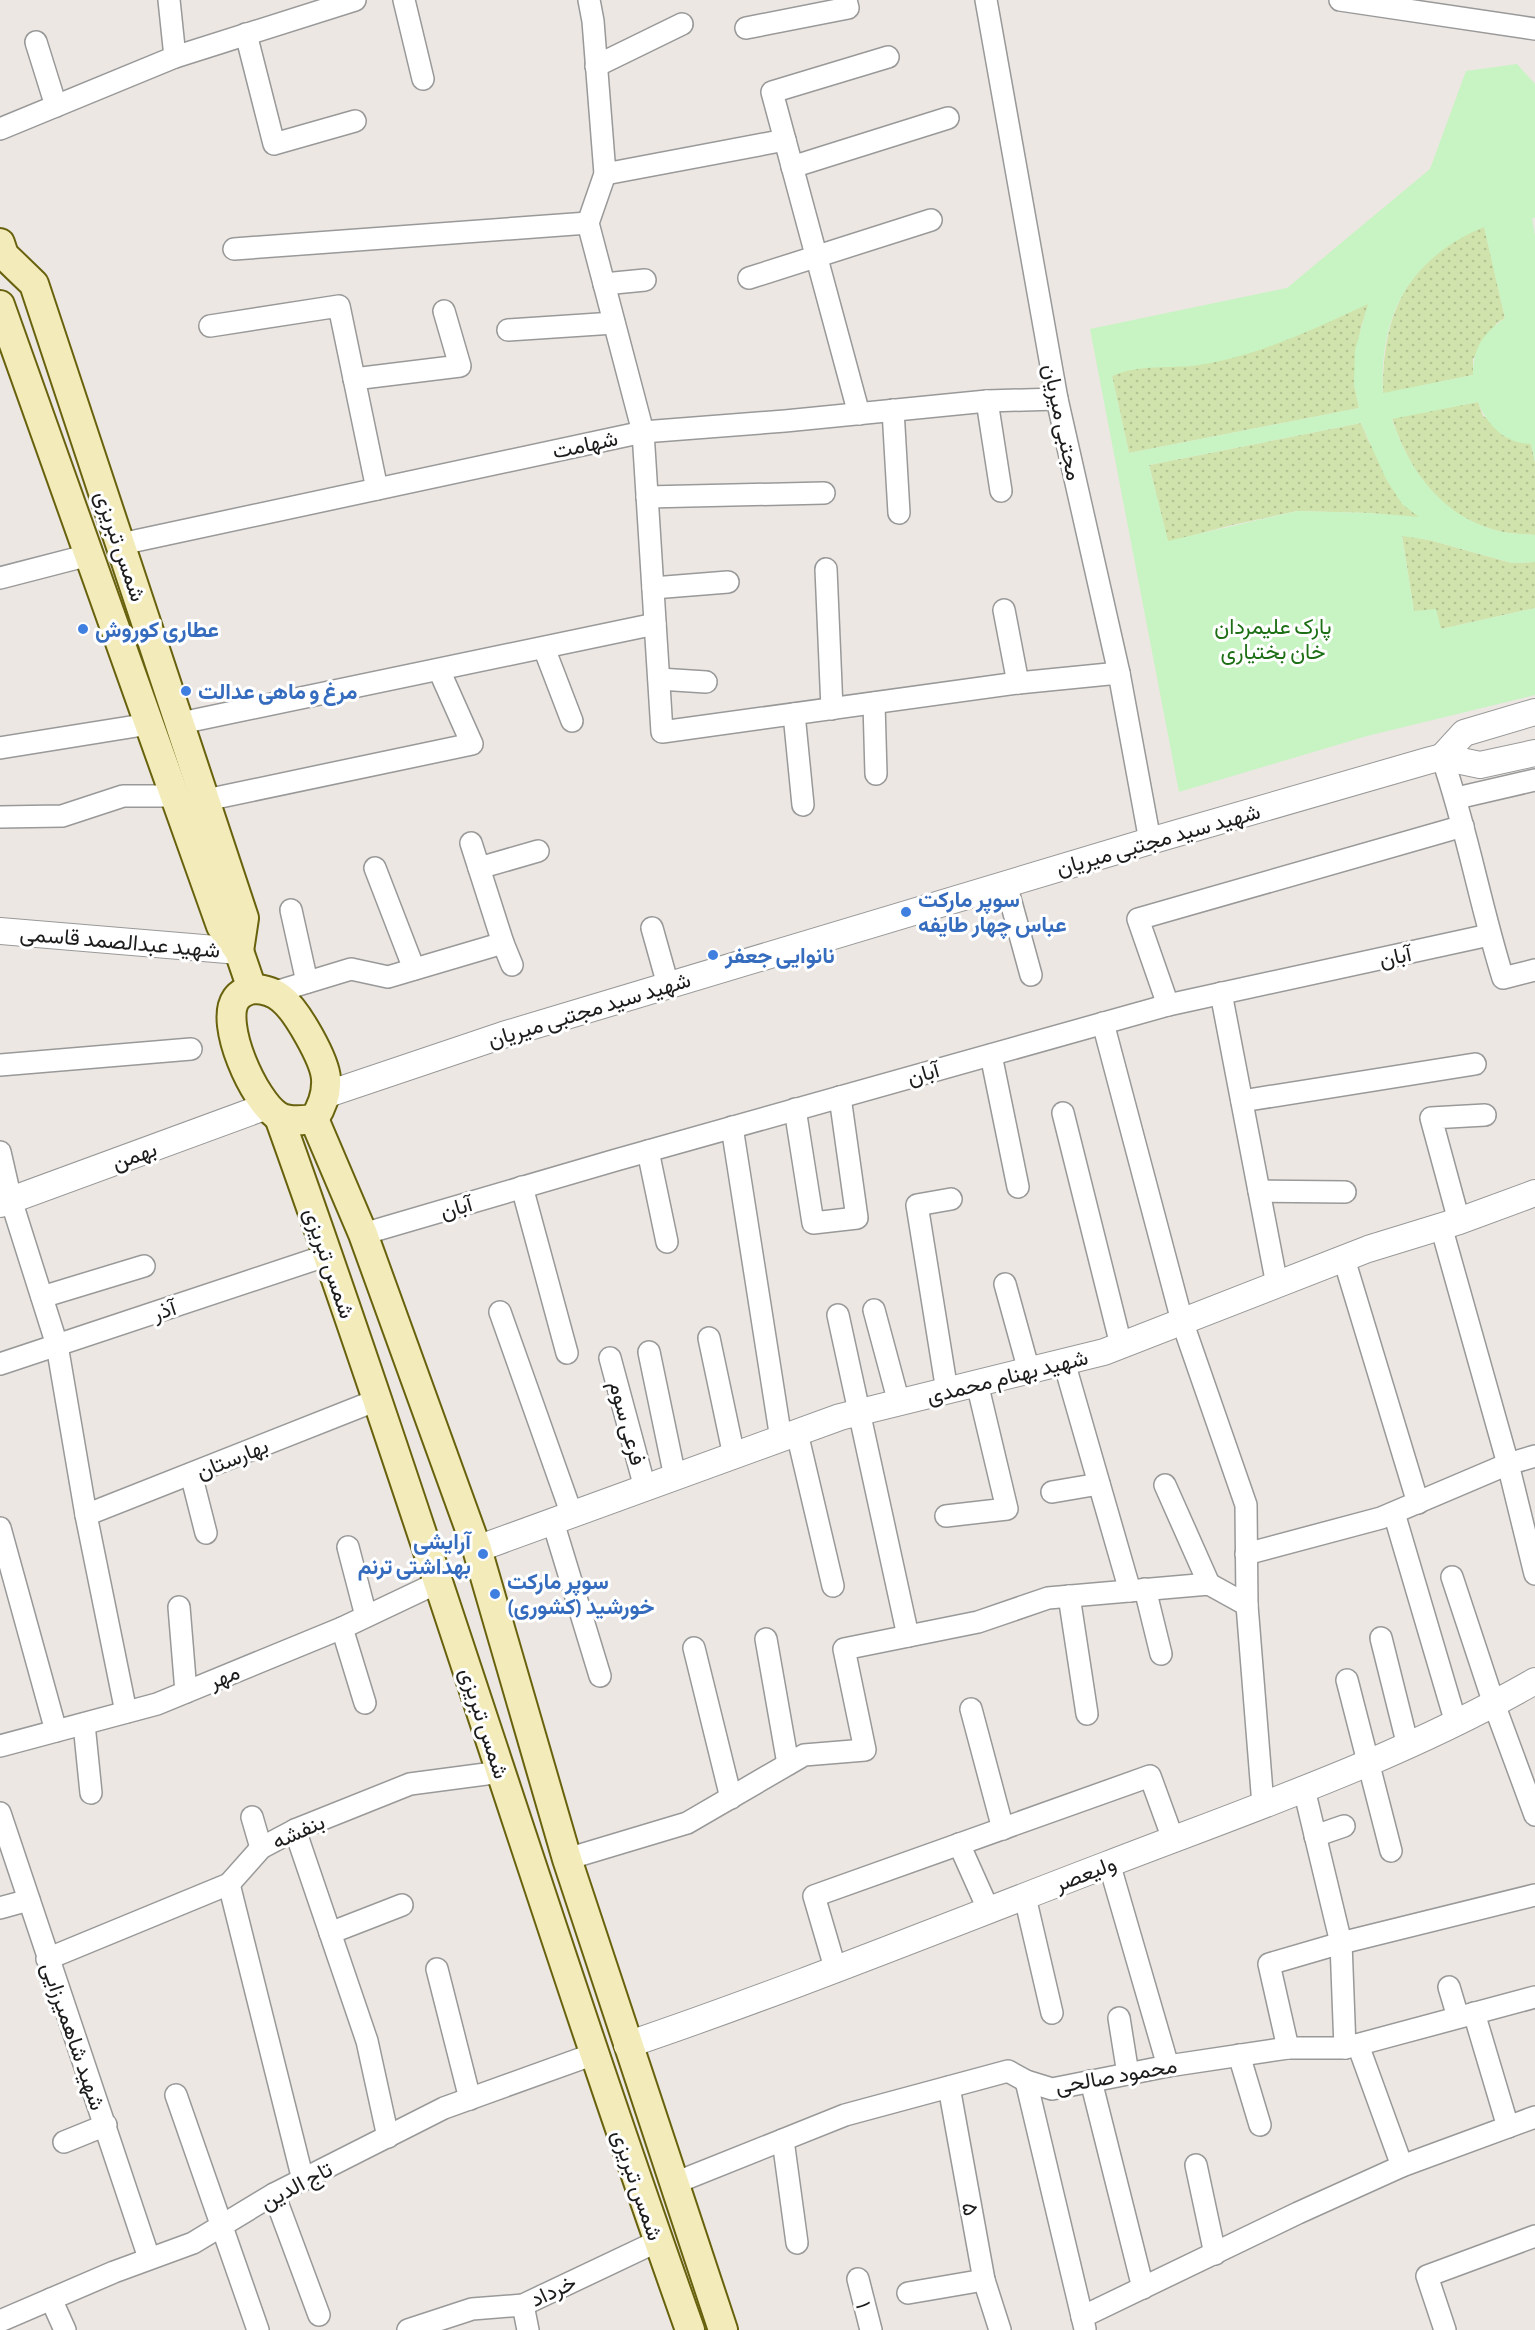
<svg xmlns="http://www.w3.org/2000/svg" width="1535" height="2330" viewBox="0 0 1535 2330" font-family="'Alegreya Sans',Vazirmatn,sans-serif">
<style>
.grass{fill:url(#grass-dots)}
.park{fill:#c7f4c2;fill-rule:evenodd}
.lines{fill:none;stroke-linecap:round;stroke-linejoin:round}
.minor-casing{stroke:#999;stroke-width:24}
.tertiary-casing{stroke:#999;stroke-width:28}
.secondary-casing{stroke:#68620e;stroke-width:32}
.minor{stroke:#fff;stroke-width:21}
.tertiary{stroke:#fff;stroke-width:26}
.secondary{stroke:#f3ecba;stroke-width:28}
.shop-dot{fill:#3f7fe0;stroke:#fff;stroke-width:2}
.labels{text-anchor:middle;stroke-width:6;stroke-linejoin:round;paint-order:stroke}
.street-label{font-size:22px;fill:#1c1c1c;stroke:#fff}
.park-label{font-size:22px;fill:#1d6f15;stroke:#fff}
.shop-label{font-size:22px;font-weight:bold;fill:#366cbe;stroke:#fff;text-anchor:start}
</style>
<defs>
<pattern id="grass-dots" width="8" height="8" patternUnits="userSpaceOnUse" patternTransform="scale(1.5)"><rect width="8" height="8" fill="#d0e3ac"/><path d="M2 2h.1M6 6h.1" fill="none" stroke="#b2c293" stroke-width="1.8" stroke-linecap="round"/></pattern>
</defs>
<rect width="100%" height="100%" fill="#ece7e2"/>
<g class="grass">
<path d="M1484 226 1505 318 1497 323 1473 359V375L1383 394C1382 312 1407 260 1484 226Z"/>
<polygon points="1369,303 1361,327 1354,384 1359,408 1129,453 1112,376 1125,370 1295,336"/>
<path d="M1478 402 1483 416 1531 444 1535 462V535C1524 534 1513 534 1503 532 1444 520 1409 472 1392 418Z"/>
<polygon points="1361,423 1369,442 1420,518 1370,513 1297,511 1232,525 1168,542 1149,465"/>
<polygon points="1402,535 1429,540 1512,563 1535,562 1535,608 1441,629 1414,611"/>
</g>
<path class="park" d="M1517 64 1535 84V218H1532L1535 236V462L1531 444C1504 443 1488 426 1478 402L1392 419C1409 472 1445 520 1503 532 1513 534 1524 534 1535 535V562L1512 563 1429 540 1402 536 1414 611 1436 609 1441 629 1535 608V695L1367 736 1179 792 1090 329 1287 288 1430 169 1466 71ZM1484 227 1505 318C1483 334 1473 347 1473 375L1383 393C1379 314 1410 258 1484 227ZM1368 304 1355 350 1354 384 1359 408 1129 453 1112 376C1139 364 1170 369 1199 365 1258 356 1314 329 1368 304ZM1361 423 1386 479 1402 504 1419 517 1370 513 1297 511 1168 541 1149 465Z"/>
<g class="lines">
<defs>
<g id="minor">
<polyline points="169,0 175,57"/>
<polyline points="404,0 423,79"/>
<polyline points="589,0 593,21 605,174 588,223 643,432 662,732 1018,683 1119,673"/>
<polyline points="986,0 1057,399 1119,673 1150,841"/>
<polyline points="1340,0 1535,29"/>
<polyline points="746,28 848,8 846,0"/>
<polyline points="246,34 274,144 355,121"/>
<polyline points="36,42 56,106"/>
<polyline points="596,66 682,24"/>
<polyline points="0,129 175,57 355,0"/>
<polyline points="792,167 948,118"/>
<polyline points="605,174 785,140"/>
<polyline points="234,249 588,223"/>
<polyline points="749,278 931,220"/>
<polyline points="604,284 645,280"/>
<polyline points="210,326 339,306 377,489"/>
<polyline points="508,330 614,323"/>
<polyline points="354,379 460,366 444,311"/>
<polyline points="987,401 1001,491"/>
<polyline points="893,410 899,513"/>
<polyline points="859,414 772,92 888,57"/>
<polyline points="647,497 824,493"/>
<polyline points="121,544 643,432 785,421 987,401 1057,399"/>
<polyline points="826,569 832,709"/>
<polyline points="0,578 89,555"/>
<polyline points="653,588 728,582"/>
<polyline points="1004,610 1018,683"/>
<polyline points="544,648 572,721"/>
<polyline points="659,679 706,682"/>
<polyline points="874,703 876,774"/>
<polyline points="794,714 803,805"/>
<polyline points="181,723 655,624"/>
<polyline points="0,748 149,724"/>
<path d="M1442 757C1467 829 1480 905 1503 978L1535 970"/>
<polyline points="1457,798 1535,780"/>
<polyline points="206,800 472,744 439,670"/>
<polyline points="0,817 62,816 123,796 174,796"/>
<polyline points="471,843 503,943"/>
<polyline points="375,868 414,969"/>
<polyline points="479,868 538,851"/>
<polyline points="1006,884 1031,975"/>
<polyline points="291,910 307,982"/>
<polyline points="652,928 668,985"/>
<polyline points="272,993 351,969 388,977 503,943 512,965"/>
<polyline points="1221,993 1277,1285"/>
<polyline points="1168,1005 1138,919 1463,826"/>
<polyline points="1103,1023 1182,1321 1246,1505 1247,1605 1263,1805"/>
<polyline points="991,1055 1018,1187"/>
<polyline points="0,1065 191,1049"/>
<polyline points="1242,1101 1475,1064"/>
<polyline points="795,1109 813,1223 857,1218 840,1097"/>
<polyline points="1063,1113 1121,1345"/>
<polyline points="732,1127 781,1439"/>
<polyline points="648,1151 667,1242"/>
<polyline points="0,1152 11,1200 57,1345 86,1515 126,1712"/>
<polyline points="522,1187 567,1353"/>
<polyline points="1259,1191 1345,1192"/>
<polyline points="1459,1221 1431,1118 1485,1115"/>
<polyline points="1441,1226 1508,1464 1535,1574"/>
<polyline points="363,1234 616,1160 1168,1005 1489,935"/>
<polyline points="1344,1259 1418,1503"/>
<polyline points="1005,1284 1029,1371"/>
<polyline points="42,1297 144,1266"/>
<polyline points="874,1310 899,1403"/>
<polyline points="500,1312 572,1515"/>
<polyline points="838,1315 908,1636"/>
<polyline points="709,1338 734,1456"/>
<polyline points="649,1352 675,1477"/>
<polyline points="610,1358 645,1488"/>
<polyline points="1064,1362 1130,1591"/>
<polyline points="0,1364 328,1255"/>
<polyline points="947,1391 917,1205 951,1199"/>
<polyline points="797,1433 833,1586"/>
<polyline points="191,1474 206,1533"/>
<polyline points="1165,1485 1209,1584"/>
<polyline points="1052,1492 1099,1484"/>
<polyline points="1394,1513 1456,1723"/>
<polyline points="86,1515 377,1400"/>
<polyline points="946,1516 1007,1509 977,1383"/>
<polyline points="553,1522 600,1676"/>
<polyline points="0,1528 56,1731"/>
<polyline points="348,1547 366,1616"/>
<polyline points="1246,1554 1381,1518 1508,1464 1535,1456"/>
<polyline points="1452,1577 1494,1704 1535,1815"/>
<polyline points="1145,1589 1161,1654"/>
<polyline points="1069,1596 1087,1714"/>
<polyline points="179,1607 186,1692"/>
<polyline points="342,1628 365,1703"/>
<polyline points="1381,1638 1408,1746"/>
<polyline points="766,1639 788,1764"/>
<polyline points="694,1648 731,1798"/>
<polyline points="1347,1680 1391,1851"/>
<polyline points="971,1709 1003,1829"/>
<polyline points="84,1724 91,1793"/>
<polyline points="0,1746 157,1704 342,1628 439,1582"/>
<polyline points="1304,1789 1341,1943 1345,2048"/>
<polyline points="0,1813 149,2258"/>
<polyline points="252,1817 261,1848"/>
<polyline points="295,1830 367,2041 388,2137"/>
<polyline points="1315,1836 1344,1826"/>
<polyline points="959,1844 989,1911"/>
<polyline points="567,1859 687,1823 804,1755 865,1750 844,1649 978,1622 1048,1598 1209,1584 1247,1605"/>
<polyline points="1109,1863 1168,2066"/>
<polyline points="229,1884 303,2180"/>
<polyline points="1025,1897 1052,2013"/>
<polyline points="0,1908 29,1900"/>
<polyline points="330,1933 402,1905"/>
<polyline points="47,1959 229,1884 261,1848 295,1830 410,1784 501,1772"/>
<polyline points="437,1969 470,2099"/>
<polyline points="836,1971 814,1896 1150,1776 1173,1839"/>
<polyline points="1449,1987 1458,2017"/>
<polyline points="1474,2013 1508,2127"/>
<polyline points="1119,2018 1128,2074"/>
<polyline points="1358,2045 1402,2166"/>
<polyline points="1288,2048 1269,1964 1341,1943 1535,1895"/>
<polyline points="1239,2055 1260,2125"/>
<polyline points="1026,2081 1085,2329"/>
<polyline points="1091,2081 1143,2288"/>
<polyline points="949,2087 984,2280 1000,2330"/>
<polyline points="176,2095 258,2330"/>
<polyline points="783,2140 797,2243"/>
<polyline points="64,2142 106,2125"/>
<polyline points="1196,2165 1215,2254"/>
<polyline points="675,2183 845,2115 1008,2071 1026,2081 1052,2089 1168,2066 1288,2048 1345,2048 1535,1997"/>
<polyline points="274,2194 319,2315"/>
<polyline points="858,2279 871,2330"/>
<polyline points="908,2293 984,2280"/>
<polyline points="51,2299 65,2330"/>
<polyline points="523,2305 528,2330"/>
<polyline points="1082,2317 1298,2213 1402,2166 1535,2117"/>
<polyline points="0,2321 114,2272 193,2243 274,2194 444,2108 594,2054"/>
<polyline points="408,2330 472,2309 523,2305 658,2241"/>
<polyline points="1445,2330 1427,2276 1535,2236"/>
</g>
<g id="tertiary">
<polyline points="1442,757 1464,733 1535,712"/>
<polyline points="0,931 239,951"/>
<polyline points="325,1095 503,1035 1150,841 1427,761 1442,757 1480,765 1535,753"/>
<polyline points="0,1204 267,1106"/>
<polyline points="477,1549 840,1417 1104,1352 1368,1249 1459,1221 1535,1193"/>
<path d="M627 2045C789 1990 946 1926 1106 1865 1251 1809 1399 1759 1535 1681"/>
</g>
<g id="secondary">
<polyline points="0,243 4,255 34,284 244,918 239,951"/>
<polyline points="0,305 221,926 239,951 252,989"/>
<path d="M252 989C262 989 274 992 282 999 297 1011 325 1060 326 1079 327 1094 322 1107 314 1119 303 1120 289 1123 278 1116 254 1101 219 1023 236 999 240 993 246 991 252 989Z"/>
<path d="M279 1117C423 1519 547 1928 690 2330"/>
<polyline points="314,1119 363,1234 477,1549 567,1859 723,2330"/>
</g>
</defs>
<use href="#minor" class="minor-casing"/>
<use href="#tertiary" class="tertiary-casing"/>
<use href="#secondary" class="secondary-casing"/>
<use href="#minor" class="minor"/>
<use href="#tertiary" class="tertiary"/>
<use href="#secondary" class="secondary"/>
</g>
<g class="shop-dot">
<circle cx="83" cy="629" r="6"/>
<circle cx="186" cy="691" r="6"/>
<circle cx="906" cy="912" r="6"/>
<circle cx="713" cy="955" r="6"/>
<circle cx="483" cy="1554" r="6"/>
<circle cx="495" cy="1594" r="6"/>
</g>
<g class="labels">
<g class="street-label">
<text transform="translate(1063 422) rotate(78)" y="8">مجتبی میریان</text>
<text transform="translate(585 444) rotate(-12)" y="8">شهامت</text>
<text transform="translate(121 546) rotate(71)" y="8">شمس تبریزی</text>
<text transform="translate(1158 839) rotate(-16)" y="8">شهید سید مجتبی میریان</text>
<text transform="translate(120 941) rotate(5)" y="8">شهید عبدالصمد قاسمی</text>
<text transform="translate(1395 956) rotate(-12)" y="8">آبان</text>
<text transform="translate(589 1009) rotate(-17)" y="8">شهید سید مجتبی میریان</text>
<text transform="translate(923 1073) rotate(-16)" y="8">آبان</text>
<text transform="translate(134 1155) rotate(-20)" y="8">بهمن</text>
<text transform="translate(456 1207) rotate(-16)" y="8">آبان</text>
<text transform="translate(330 1263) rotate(71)" y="8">شمس تبریزی</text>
<text transform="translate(164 1310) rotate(-18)" y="8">آذر</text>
<text transform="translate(1007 1376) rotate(-14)" y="8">شهید بهنام محمدی</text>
<text transform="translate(628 1423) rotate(75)" y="8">فرعی سوم</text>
<text transform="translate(232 1458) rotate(-22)" y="8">بهارستان</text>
<text transform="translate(224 1676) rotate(-22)" y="8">مهر</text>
<text transform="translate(485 1723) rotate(72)" y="8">شمس تبریزی</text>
<text transform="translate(298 1831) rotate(-24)" y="8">بنفشه</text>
<text transform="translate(1085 1873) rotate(-21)" y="8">ولیعصر</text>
<text transform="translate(74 2036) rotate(71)" y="8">شهید شاهمیرزایی</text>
<text transform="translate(1116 2075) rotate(-10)" y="8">محمود صالحی</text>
<text transform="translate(296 2185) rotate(-28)" y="8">تاج الدین</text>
<text transform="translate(638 2185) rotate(71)" y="8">شمس تبریزی</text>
<text transform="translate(971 2209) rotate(80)" y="8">۵</text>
<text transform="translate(553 2290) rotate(-25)" y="8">خرداد</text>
<text transform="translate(864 2305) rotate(76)" y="8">۱</text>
</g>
<g class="park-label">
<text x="1273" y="634">پارک علیمردان<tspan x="1273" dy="25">خان بختیاری</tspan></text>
</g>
<g class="shop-label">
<text x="95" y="637">عطاری کوروش</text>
<text x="198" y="699">مرغ و ماهی عدالت</text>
<text x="918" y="907">سوپر مارکت<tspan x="918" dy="25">عباس چهار طایفه</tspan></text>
<text x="725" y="963">نانوایی جعفر</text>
<text x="471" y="1549" text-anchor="end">آرایشی<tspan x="471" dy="25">بهداشتی ترنم</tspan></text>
<text x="507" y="1589">سوپر مارکت<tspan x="507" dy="25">خورشید (کشوری)</tspan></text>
</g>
</g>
</svg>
